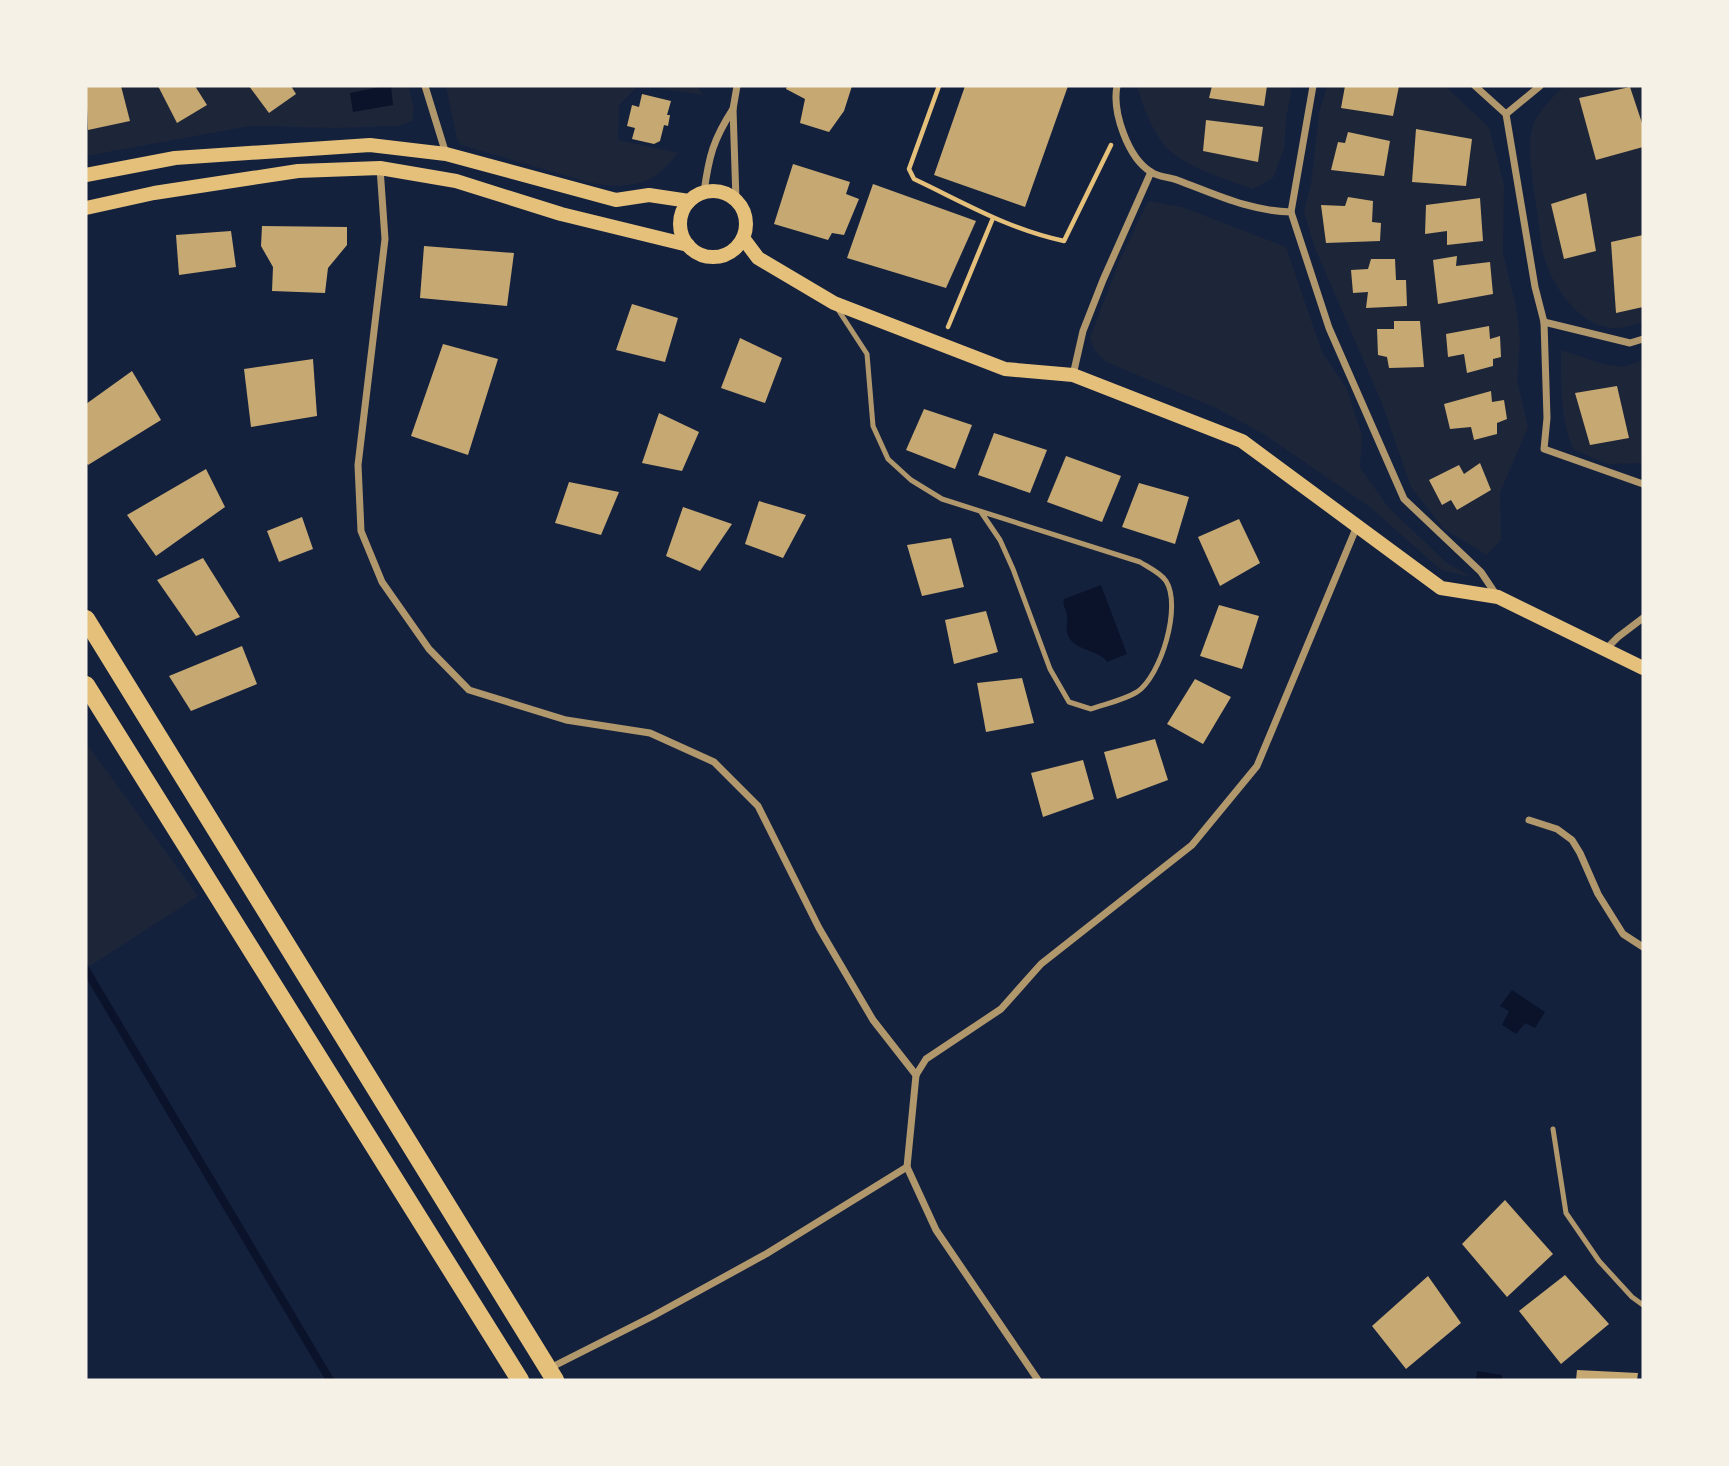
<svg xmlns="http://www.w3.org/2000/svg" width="1729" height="1466" viewBox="0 0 1729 1466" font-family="'Nunito Sans',sans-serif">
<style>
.green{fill:#1d2539}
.water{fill:#0b132b}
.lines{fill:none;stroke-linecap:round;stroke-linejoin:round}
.stream{stroke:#0b132b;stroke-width:8}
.building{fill:#c6a872}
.path{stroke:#e5c07b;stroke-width:4.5}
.service{stroke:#b1986c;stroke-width:5}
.minor{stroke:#b1986c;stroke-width:7}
.secondary{stroke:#e5c07b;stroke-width:14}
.primary{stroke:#e5c07b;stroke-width:18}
</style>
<rect width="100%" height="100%" fill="#14213d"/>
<g class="green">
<polygon points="86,86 409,86 414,110 412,121 398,126 337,128 250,126 86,156"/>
<path d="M446 86H638L619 105 618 140 678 153C672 160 665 169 658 174 638 188 613 187 591 183L461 145 457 140Z"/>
<polygon points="643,86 697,86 703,95"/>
<path d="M1137 86H1292L1286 119 1284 149 1273 178 1253 189C1227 180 1188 168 1168 149 1154 136 1142 105 1137 86Z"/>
<polygon points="1327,86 1445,86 1489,127 1504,184 1503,253 1516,306 1520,339 1517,380 1528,427 1500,493 1501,540 1487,555 1444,529 1411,487 1381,401 1314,246 1304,211 1311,184 1319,113"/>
<path d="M1564 86H1643V322C1634 325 1621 329 1611 328 1579 325 1552 286 1544 257 1540 240 1539 221 1536 204 1533 185 1527 146 1532 129 1536 113 1553 97 1564 86Z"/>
<polygon points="1148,201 1182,207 1286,247 1322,352 1347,389 1362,436 1360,468 1389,508 1447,563 1471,577 1441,570 1370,507 1265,435 1216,408 1106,362 1094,349 1090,338 1119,262"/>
<path d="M1561 350 1603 364 1623 367 1643 360V463L1607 464 1573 449C1560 416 1561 385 1561 350Z"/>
<polygon points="86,743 198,896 90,966 86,963"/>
</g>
<g class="water">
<polygon points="384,86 391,86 393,105 353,112 350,93"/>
<path d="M1101 585 1127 654 1107 662C1098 648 1071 652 1067 632 1066 627 1068 620 1067 615 1066 607 1062 607 1064 599Z"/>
<polygon points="1512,990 1545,1012 1535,1028 1525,1023 1516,1034 1502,1025 1509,1011 1500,1006"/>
<polygon points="1477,1371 1502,1375 1502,1380 1476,1380"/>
</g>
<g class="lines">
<polyline class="stream" points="86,970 330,1380"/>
</g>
<g class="building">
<polygon points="86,86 121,86 130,121 88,130"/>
<polygon points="158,86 195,86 207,105 177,123"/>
<polygon points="249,86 291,86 296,94 269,113"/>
<polygon points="787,86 852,86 844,111 829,132 800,123 805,99 786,89"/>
<polygon points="965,86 1068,86 1025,207 934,175"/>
<polygon points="1212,86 1267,86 1264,106 1209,98"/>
<polygon points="1345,86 1399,86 1393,116 1341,108"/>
<polygon points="1630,87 1643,126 1643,147 1596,160 1579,98"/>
<polygon points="642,94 671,101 667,115 670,115 668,126 664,125 660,141 654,144 632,139 635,128 627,126 632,105 639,107"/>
<polygon points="1206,120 1263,127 1258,162 1203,151"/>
<polygon points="1416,129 1472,139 1466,186 1412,182"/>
<polygon points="1348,132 1390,141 1384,176 1331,170 1338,142 1345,143"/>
<polygon points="793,164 850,182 846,194 859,199 844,235 832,233 828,240 774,224"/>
<polygon points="873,184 976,221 946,288 847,258"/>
<polygon points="1586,193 1596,251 1564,259 1551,204"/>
<polygon points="1348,197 1373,201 1372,222 1381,223 1380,241 1326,243 1321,205 1345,206"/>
<polygon points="1480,198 1483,241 1447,245 1447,231 1425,234 1426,205"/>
<polygon points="262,226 347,227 347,245 328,268 325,293 272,291 273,267 261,246"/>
<polygon points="231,231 236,267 179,275 176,235"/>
<polygon points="1643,235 1643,307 1616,313 1611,242"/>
<polygon points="424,246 514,253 507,306 420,298"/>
<polygon points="1457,256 1456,266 1490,262 1493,294 1438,304 1433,260"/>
<polygon points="1371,259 1395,259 1396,280 1406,280 1407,306 1366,308 1368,292 1353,293 1351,270 1368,269"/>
<polygon points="632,304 678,318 665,362 616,350"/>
<polygon points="1394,321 1420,321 1424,367 1389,368 1387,357 1378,355 1377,329 1394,329"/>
<polygon points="1489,326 1490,339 1500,336 1501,357 1493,359 1493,366 1467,373 1464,354 1448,357 1446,334"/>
<polygon points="740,338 782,358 765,403 721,388"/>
<polygon points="443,344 498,359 468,455 411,436"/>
<polygon points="313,359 317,416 251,427 244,369"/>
<polygon points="132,371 161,420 88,465 86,462 86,404"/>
<polygon points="1617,386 1629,438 1590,445 1575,393"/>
<polygon points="1491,391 1492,402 1504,400 1507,419 1497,423 1497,434 1474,440 1471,427 1450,429 1444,404"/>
<polygon points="924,409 972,425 955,469 906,450"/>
<polygon points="659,413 699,432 682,471 642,463"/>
<polygon points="994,433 1047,450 1030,493 978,475"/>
<polygon points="1066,456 1121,476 1102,522 1047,502"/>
<polygon points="1480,463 1491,490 1457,510 1451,500 1442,505 1429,480 1459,465 1464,474"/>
<polygon points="206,469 225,507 156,556 127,515"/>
<polygon points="569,482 619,492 601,535 555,523"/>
<polygon points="1139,483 1189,497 1175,544 1122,527"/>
<polygon points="759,501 806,515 783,558 745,544"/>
<polygon points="683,507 732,524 700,571 666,556"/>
<polygon points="302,517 313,549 279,562 267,531"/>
<polygon points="1239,519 1260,563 1220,586 1198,537"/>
<polygon points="951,538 964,587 922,596 907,545"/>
<polygon points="203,558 240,617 196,636 157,580"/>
<polygon points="1219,605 1259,616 1242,669 1200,656"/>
<polygon points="986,611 998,652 954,664 945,620"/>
<polygon points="242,646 257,684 191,711 169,676"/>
<polygon points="1022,678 1034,723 986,732 977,683"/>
<polygon points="1195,679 1231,697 1203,744 1167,724"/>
<polygon points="1155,739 1168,780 1117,799 1104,752"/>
<polygon points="1083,760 1094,799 1043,817 1031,773"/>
<polygon points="1505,1200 1553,1254 1507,1297 1462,1244"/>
<polygon points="1565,1275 1609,1324 1561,1364 1519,1311"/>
<polygon points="1428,1276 1461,1323 1406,1369 1372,1326"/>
<polygon points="1577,1370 1638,1373 1637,1380 1576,1380"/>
</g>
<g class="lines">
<g class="path">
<path d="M939 86 909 169 914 179C965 203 1008 229 1064 241L1111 145"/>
<polyline points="948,327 993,218"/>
</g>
<g class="service">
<path d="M837 308 867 354 873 426 888 459 911 480 942 499 1140 562C1148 567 1161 573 1166 581 1182 606 1161 676 1137 692 1124 700 1105 704 1091 709L1069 702 1050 669 1013 569 1000 540 981 512"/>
<polyline points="1553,1129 1566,1213 1599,1261 1632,1297 1643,1305"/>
</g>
<g class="minor">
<polyline points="425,86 446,154"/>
<path d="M1117 86C1112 112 1128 158 1151 172 1158 177 1169 177 1177 180 1215 194 1249 211 1291 212L1329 328 1404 499 1481 572 1497 596"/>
<polyline points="1475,86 1506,114 1535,287 1544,322 1547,418 1544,449 1643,484"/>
<polyline points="1506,114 1540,86"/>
<polyline points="380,168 385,239 358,465 361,531 382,582 429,649 469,690 566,720 650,733 714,762 758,806 819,928 873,1020 916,1075"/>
<path d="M704 192C709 156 713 140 733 109"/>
<polyline points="736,200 733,109 737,86"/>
<polyline points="1291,212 1313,86"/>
<polyline points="1544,322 1630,343 1643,339"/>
<polyline points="1073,375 1083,331 1103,280 1151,172"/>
<polyline points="1606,649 1618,637 1643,618"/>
<polyline points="1529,820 1557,829 1572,840 1580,853 1598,894 1623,934 1643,947"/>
<polyline points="548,1369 653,1316 766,1254 907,1167"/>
<polyline points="1038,1380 936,1230 907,1167 916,1075 926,1059 1001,1009 1041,964 1192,845 1257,766 1357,526"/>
</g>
<g class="secondary">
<polyline points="86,175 175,158 370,145 446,154 616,200 649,195 689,201"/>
<circle cx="713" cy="224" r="33"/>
<polyline points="86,208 154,193 298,171 380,168 456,181 561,214 688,245"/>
<polyline points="743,238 758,258 834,303 1005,369 1073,375 1242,441 1441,588 1498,597 1643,668"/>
</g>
<g class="primary">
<polyline points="86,619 555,1380"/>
<polyline points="86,685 520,1380"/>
</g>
</g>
<rect width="1729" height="1466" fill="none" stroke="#f6f1e7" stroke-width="175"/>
</svg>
